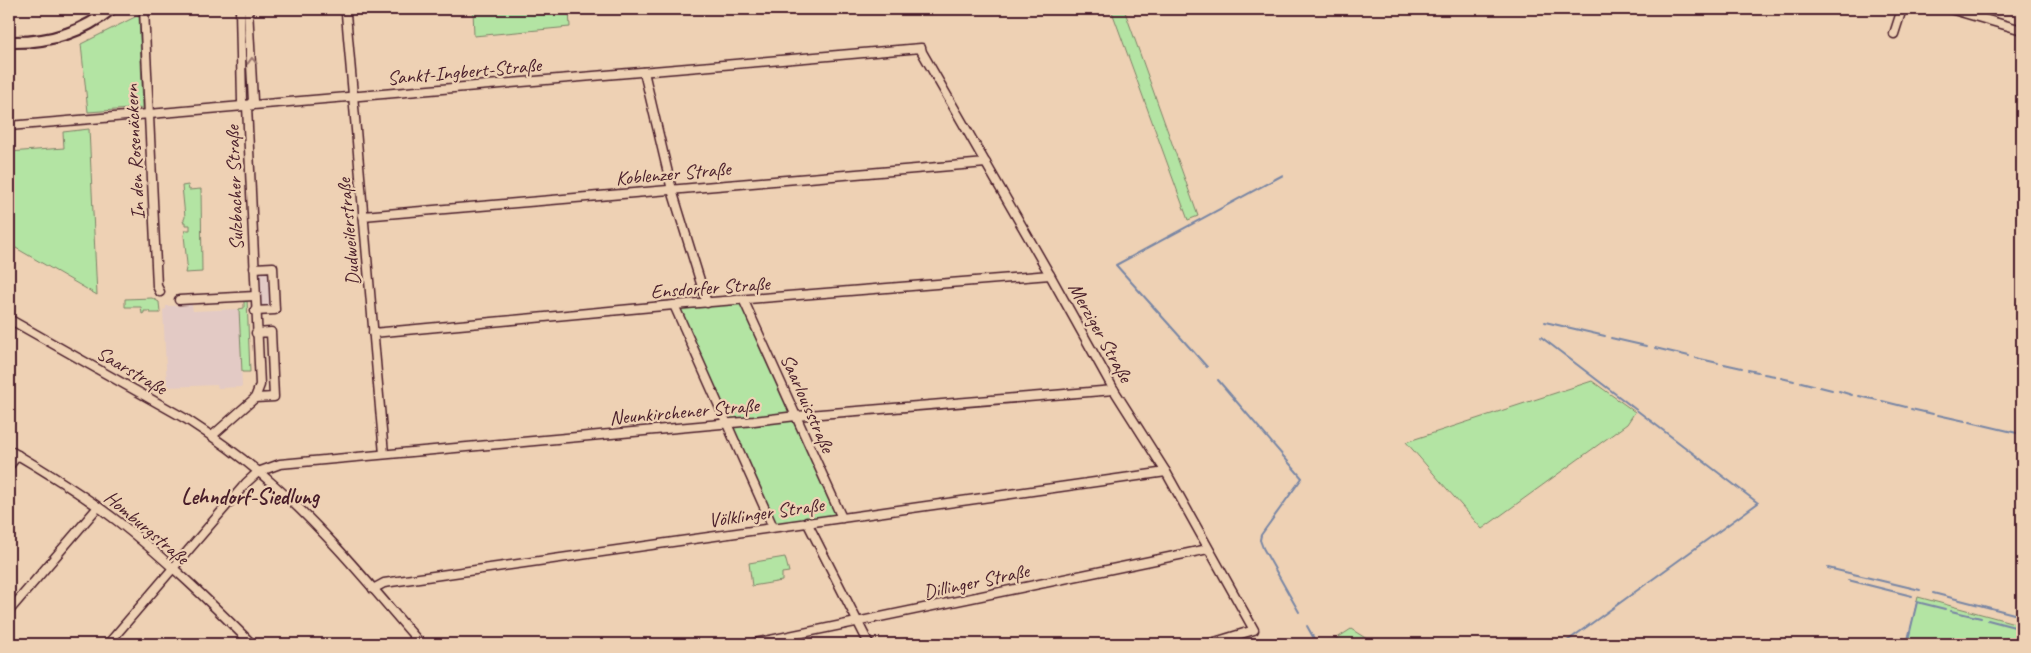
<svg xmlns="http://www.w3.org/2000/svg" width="2031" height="653" viewBox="0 0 2031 653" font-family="Caveat,sans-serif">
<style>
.built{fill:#e3cac5}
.green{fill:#b3e4a3;stroke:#7e8267}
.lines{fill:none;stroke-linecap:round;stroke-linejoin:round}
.stream{stroke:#7986a4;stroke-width:2}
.minor-casing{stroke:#4a1f2b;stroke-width:11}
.major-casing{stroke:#4a1f2b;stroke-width:14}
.minor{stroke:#eed1b4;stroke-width:8}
.major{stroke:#eed1b4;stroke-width:10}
.oneway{stroke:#9c7870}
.labels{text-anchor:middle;stroke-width:4.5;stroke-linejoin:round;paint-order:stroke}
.street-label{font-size:20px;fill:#4a1f2b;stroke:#eed1b4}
.quarter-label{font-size:22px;font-weight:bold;fill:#4a1f2b;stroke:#eed1b4}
</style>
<rect width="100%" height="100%" fill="#eed1b4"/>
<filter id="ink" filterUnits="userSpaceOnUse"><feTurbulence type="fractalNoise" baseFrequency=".02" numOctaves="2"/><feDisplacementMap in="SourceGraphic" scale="10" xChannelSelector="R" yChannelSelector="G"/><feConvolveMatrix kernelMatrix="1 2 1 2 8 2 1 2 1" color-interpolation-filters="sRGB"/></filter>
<g filter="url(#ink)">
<g class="built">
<polygon points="276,263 277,312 256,312 253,264"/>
<polygon points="192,305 193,311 239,309 242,387 218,388 217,385 167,387 163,310 166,309 166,306"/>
</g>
<g class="green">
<polygon points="473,9 569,9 570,27 474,36"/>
<polygon points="1111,9 1124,9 1198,216 1188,220"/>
<polygon points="139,15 143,108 88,112 81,44"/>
<polygon points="89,129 97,295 9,244 9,152 64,148 63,132"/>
<polygon points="188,185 189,190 201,189 202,272 185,273 187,264 184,235 186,230 190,230 190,225 185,225 185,222 183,222 185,217 182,186"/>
<polygon points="152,298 159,302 160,313 150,313 149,311 144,311 144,313 142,314 141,307 125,307 125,299"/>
<polygon points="244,299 247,299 250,372 242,372 239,309 244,308"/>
<polygon points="744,301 842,518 773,527 674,305"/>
<polygon points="1592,381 1635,412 1627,424 1482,529 1406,442"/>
<polygon points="785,557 789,572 782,573 782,581 752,586 749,563"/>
<polygon points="1918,597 2022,625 2022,644 1907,644"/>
<polygon points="1351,629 1375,644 1328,644"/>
</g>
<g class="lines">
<g class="stream">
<polyline points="1545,322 1605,336"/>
<polyline points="1541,337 1758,503 1563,644"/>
<polyline points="1611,338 1646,346"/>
<polyline points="1655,348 1689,356"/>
<polyline points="1696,358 1718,363"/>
<polyline points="1724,364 1742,368"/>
<polyline points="1207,367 1116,265 1283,175"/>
<polyline points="1748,370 1758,372"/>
<polyline points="1764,374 1775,376"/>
<polyline points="1781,378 1794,381"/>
<polyline points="1218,380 1302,478 1261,535 1260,540 1263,548 1299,612"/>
<polyline points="1801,382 1813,385"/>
<polyline points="1820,387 1832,390"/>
<polyline points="1839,391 1852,395"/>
<polyline points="1859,396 1877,400"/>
<polyline points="1882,401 1906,407"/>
<polyline points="1911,409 1933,414"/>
<polyline points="1938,415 1965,421"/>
<polyline points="1970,422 2017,433"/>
<polyline points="2021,434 2022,434"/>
<polyline points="1828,568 1920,590"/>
<polyline points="1848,580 1912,596"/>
<polyline points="1933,593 2014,614"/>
<polyline points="1951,611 1981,618"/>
<polyline points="1988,620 2022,629"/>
<polyline points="1307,626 1317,644"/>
<polyline points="1907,644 1917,602 1945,609"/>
</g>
<defs>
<g id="minor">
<polyline points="144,9 157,286 160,292"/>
<polyline points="349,9 346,14 384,454"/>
<polyline points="1950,9 2022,30"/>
<polyline points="1894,34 1902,9"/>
<polyline points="644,72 672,190 707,303"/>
<polyline points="247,106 253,101 248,9"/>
<polyline points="9,126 921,48 922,52 1050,275 1114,390 1166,472 1254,630 1208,644"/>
<polyline points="363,216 986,163"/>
<polyline points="254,268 273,267 275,310 255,311"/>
<polyline points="179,300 255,296"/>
<polyline points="744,301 842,518"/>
<polyline points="674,305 773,527"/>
<path d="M9 319 186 419C217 439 247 461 274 485 328 533 374 590 421 644"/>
<polyline points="373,333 674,305 1050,275"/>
<polyline points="255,398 274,397 271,332 256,333"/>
<polyline points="212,436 255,398 260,385 247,106 242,102 240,9"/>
<path d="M9 450C47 472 85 496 120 523 167 560 210 602 252 644"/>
<polyline points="9,466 18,455"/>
<polyline points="807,522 869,644"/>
<polyline points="373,589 384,583 1166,472"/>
<polyline points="9,611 98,507"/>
<polyline points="108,644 246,483 258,472 280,464 754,421 796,416 1114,390"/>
<polyline points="750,644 1208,549"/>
</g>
<path id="major" d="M9 42C46 43 82 33 111 9"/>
</defs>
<use href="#minor" class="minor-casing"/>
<use href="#major" class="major-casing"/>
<use href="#minor" class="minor"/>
<use href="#major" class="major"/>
</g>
<defs><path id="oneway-chevron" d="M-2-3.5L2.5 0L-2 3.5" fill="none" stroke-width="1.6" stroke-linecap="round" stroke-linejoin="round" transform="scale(1.25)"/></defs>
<use class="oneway" href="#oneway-chevron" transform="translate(252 61) rotate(-92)"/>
</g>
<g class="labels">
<g class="street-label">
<text transform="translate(464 71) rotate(-5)" y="7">Sankt-Ingbert-Straße</text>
<text transform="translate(134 152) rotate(-93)" y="7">In den Rosenäckern</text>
<text transform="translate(673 173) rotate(-5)" y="7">Koblenzer Straße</text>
<text transform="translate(234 188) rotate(-92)" y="7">Sulzbacher Straße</text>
<text transform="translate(348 232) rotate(-95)" y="7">Dudweilerstraße</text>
<text transform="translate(710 287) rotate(-4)" y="7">Ensdorfer Straße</text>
<text transform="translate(1101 332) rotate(61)" y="7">Merziger Straße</text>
<text transform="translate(132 370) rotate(30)" y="7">Saarstraße</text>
<text transform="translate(808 403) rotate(66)" y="7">Saarlouisstraße</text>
<text transform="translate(684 411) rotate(-5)" y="7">Neunkirchener Straße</text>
<text transform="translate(766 512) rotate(-8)" y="7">Völklinger Straße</text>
<text transform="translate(147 527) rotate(40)" y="7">Homburgstraße</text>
<text transform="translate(976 581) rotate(-12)" y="7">Dillinger Straße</text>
</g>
<g class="quarter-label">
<text x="250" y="504">Lehndorf-Siedlung</text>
</g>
</g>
<rect width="2031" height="653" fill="none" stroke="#eed1b4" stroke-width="30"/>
<rect x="15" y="15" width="2001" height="623" fill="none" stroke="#4a1f2b" stroke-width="2" filter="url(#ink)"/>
</svg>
